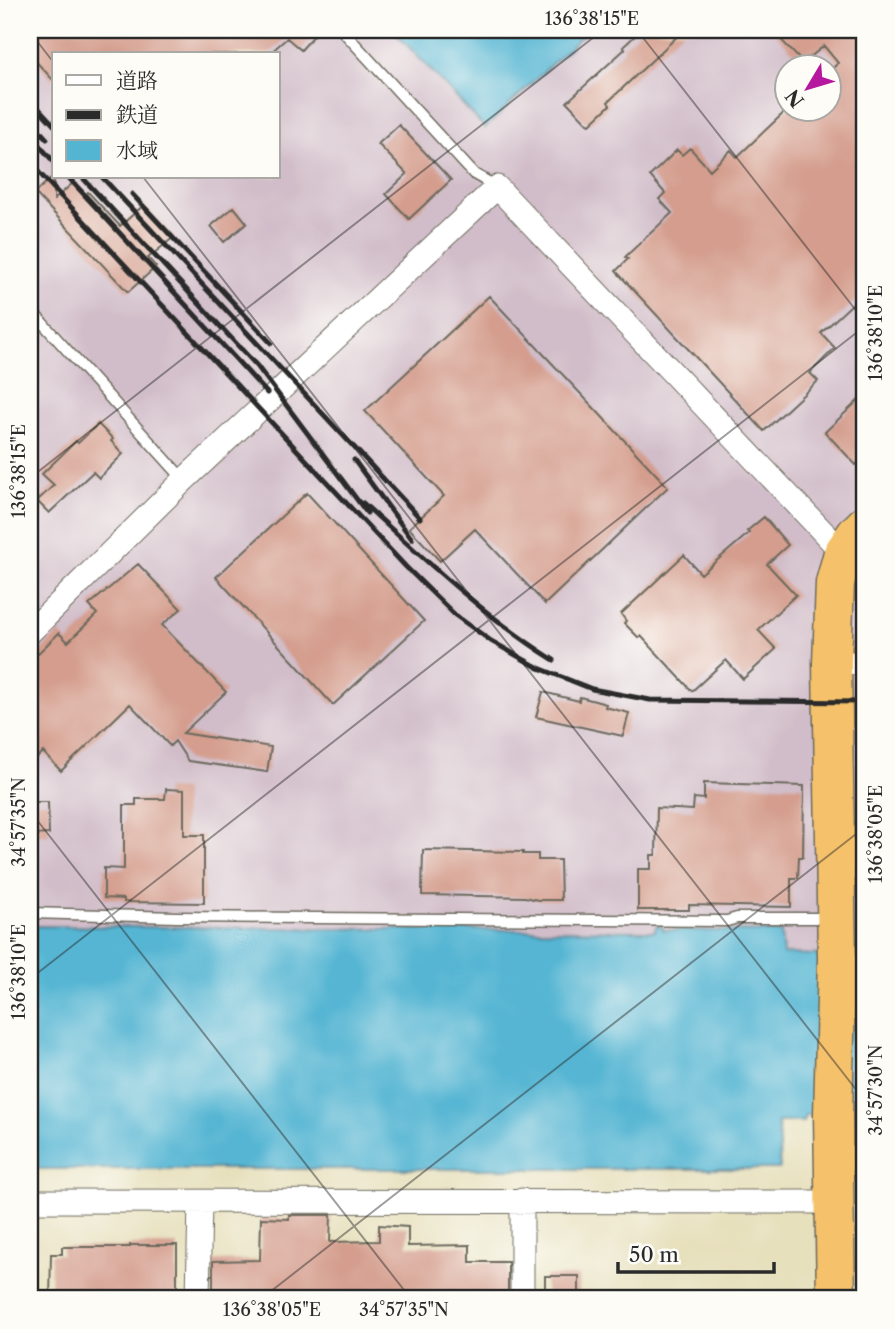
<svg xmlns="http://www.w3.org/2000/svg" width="895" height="1329" viewBox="0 0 895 1329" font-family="'Libre Caslon Text','Noto Serif JP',serif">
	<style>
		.industrial { fill: #d1bdc9; fill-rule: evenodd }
		.water { fill: #54b5d3; stroke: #40707f; stroke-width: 2 }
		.building { fill: #d49d8d }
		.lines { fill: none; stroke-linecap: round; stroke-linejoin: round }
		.lane-casing { stroke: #6d6a5e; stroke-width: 13 }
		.street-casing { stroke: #6d6a5e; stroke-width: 25 }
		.highway-casing { stroke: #6d6a5e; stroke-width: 41 }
		.lane { stroke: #fff; stroke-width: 10 }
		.street { stroke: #fff; stroke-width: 23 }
		.highway { stroke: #f5c16b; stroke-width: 38 }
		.rail { stroke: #2b2b2b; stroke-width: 5 }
		.ticks { fill: none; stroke: #2b2b2b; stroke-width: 2; stroke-opacity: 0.45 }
		.neatline { fill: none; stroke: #2b2b2b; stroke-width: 2.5 }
		.ticks-label { font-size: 18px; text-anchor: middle; fill: #2b2b2b }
	</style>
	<rect width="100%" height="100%" fill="#fdfcf7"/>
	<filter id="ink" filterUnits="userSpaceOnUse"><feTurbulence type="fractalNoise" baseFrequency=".0143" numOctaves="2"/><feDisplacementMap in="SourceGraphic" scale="14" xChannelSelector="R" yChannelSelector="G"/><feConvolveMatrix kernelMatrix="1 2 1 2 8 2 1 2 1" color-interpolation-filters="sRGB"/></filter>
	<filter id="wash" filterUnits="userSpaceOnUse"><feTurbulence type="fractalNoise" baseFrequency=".00686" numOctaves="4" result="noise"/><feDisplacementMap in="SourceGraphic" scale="28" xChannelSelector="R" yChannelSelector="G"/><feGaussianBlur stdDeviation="1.57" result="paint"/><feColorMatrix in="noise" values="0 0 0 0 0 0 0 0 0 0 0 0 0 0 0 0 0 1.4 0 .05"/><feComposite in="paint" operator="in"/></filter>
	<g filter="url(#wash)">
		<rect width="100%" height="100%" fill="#e7e0bd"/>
		<path class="industrial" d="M30,30H393L485,128L588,30H865V956L782,954L780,932L663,930V927L656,931L30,926ZM54,54H278V177H54ZM786,66H828V108H786Z"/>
		<path class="water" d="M393,30H588L485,128Z
			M30,926L655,931L656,926H663V930L781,932L783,954L865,956V1114L805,1115L803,1122H778L780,1169H30Z"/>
		<g id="blocks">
			<path class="building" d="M30,30H319L301,50L287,38L269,54H54V81L30,55Z
				M641,30H684L608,102L610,105L590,124L586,122L567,102L625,49L623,47Z
				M772,30H865V292L821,333L835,348L810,373L818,381L764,431L616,271L628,259L625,257L672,213L659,199L665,193L650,176L677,150L682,155L690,148L710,170L731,150L737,157L789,108H829V72L838,63L824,46L803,63Z
				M399,125L451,180L409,219L386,194L407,174L378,144Z
				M54,175V200L74,182L86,194L88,192L120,226L144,205L174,237L148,258L156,267L128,292L35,193Z
				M234,207L247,223L224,242L211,226Z
				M489,296L668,487L545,604L475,529L440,561L409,528L444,496L365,411Z
				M865,394V456L856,465L825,432Z
				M98,424L113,439L111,441L123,454L99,478L93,472L49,513L37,501L54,485L42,474L76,441L78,443Z
				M307,493L424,621L333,705L216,577Z
				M764,517L788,545L767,564L796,595L758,630L776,649L743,679L726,660L692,691L641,636L639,638L624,623L626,621L621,614L684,555L701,574L749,533L747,531Z
				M138,564L181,609L162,625L226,692L183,733L271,747L267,772L188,761L175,741L170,746L130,704L61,771L43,752L30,765V661L59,633L68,642L97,614L89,605Z
				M543,692L579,701L580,697L606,704L605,707L629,713L623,736L536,717Z
				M704,783L804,786L803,857H799L798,878H791V907L689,905V910H638V869H651V855H656L657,808L693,810L694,798L704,799Z
				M166,789L184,790V835H204V903L124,902V899L104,898V868L124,869V805H136V799H165Z
				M30,802H48L49,834L30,835Z
				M423,850L523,852V854H538V860H560L561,900H538L525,897L422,895Z
				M289,1215H331L330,1242L379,1241V1225L408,1227V1246L470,1245V1262H508V1299H213V1261L260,1260L261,1218L289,1219Z
				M130,1245H177V1299H50L51,1254H62V1247H130Z
				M545,1276H579V1299H545Z"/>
		</g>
	</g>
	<g filter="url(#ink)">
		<use href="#blocks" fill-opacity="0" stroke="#6d6a5e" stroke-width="2"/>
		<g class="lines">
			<g class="lane-casing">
				<path id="lane" d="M342,30L474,174L497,187
					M30,309L184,480
					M30,913L177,917L727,921L737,918H829"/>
			</g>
			<g class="street-casing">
				<path id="street" d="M30,632L184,480L497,187L843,553
					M832,663H865
					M522,1200V1299
					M30,1201L836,1202
					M198,1299L200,1202"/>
			</g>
			<g class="highway-casing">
				<path id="highway" d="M836,1299L833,1115L837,959L832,663L835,583L843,553L856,534L865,525"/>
			</g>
			<use href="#lane" class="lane"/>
			<use href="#street" class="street"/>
			<use href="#highway" class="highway"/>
			<path class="rail" d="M30,99L54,125
				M30,120L47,139
				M30,135L54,162
				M30,163L406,567L455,615L491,641L539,668L592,689L650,700L865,702
				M68,177L267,393
				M82,177L257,366L367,513
				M102,177L420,518
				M132,194L271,343
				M354,460L412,539
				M363,503C424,559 484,616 554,660"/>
		</g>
	</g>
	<path class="ticks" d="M637,30L865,322M30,32L54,63M143,177L865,1101M30,478L603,30M30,811L411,1299M30,979L865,326M261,1299L865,827"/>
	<rect width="895" height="1329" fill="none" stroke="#fdfcf7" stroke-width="77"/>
	<rect x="52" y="52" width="228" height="126" fill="#fdfcf7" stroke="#a9a8a5" stroke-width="2"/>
	<rect x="66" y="75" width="35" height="10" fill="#ffffff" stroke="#a9a8a5" stroke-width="2"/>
	<text x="116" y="88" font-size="21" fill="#2b2b2b">道路</text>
	<rect x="66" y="110" width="35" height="10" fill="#2b2b2b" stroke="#a9a8a5" stroke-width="2"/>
	<text x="116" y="122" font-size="21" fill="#2b2b2b">鉄道</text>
	<rect x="66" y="140" width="35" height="21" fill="#54b5d3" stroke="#a9a8a5" stroke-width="2"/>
	<text x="116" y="158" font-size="21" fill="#2b2b2b">水域</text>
	<g transform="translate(808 88) rotate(232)"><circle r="33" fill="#fdfcf7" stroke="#a9a8a5" stroke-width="2"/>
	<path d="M0-5L12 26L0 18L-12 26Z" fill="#b5179e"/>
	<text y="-10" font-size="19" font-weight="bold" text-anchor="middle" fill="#2b2b2b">N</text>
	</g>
	<path d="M618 1262v10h156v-10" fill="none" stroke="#2b2b2b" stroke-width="3.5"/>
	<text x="629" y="1262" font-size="21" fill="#2b2b2b" stroke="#fdfcf7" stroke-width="5" paint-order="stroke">50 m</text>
	<rect x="38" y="38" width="818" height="1252" class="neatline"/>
	<g class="ticks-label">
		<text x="592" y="25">136°38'15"E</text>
		<text transform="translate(876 333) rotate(-90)" y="6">136°38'10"E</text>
		<text transform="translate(19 471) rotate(-90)" y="6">136°38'15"E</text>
		<text transform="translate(19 822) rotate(-90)" y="6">34°57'35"N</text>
		<text transform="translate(876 834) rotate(-90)" y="6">136°38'05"E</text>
		<text transform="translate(19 972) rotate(-90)" y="6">136°38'10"E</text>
		<text transform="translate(876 1090) rotate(-90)" y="6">34°57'30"N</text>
		<text x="272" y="1316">136°38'05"E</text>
		<text x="404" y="1316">34°57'35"N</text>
	</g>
</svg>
